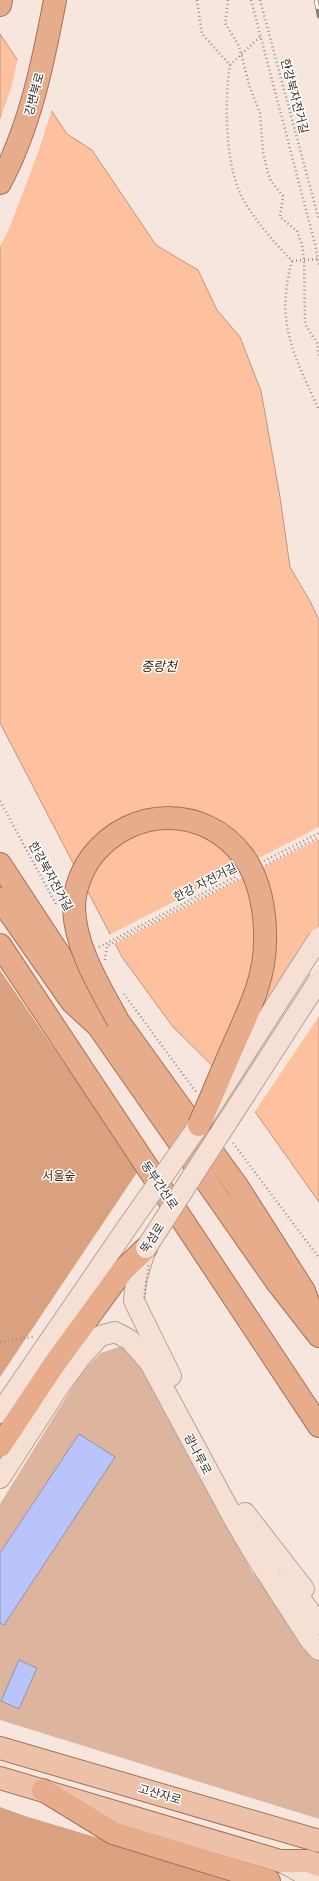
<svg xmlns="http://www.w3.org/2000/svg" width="319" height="1881" viewBox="0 0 319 1881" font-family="'Golos Text','Noto Sans KR',sans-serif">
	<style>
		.green { fill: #ddb59f }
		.forest { fill: #daa181 }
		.water { fill: #fdc1a0; stroke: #c1967d }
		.pier { fill: #f6e6dd }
		.building { fill: #b9c3fc; stroke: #9194a2 }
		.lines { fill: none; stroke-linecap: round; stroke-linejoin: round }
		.secondary-casing { stroke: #b3a39b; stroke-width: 22 }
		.primary-casing { stroke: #a57357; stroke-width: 24 }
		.trunk-casing { stroke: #a57357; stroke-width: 24 }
		.path { stroke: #9d928b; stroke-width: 2.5; stroke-dasharray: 1 3; stroke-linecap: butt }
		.secondary { stroke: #f6e0d4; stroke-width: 20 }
		.primary { stroke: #edc1a8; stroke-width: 22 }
		.trunk { stroke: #e7ac8b; stroke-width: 22 }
		.rail-casing { stroke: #8c817b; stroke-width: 4.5 }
		.rail { stroke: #fff; stroke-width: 3; stroke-dasharray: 9; stroke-linecap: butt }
		.secondary-bridge-casing { stroke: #b3a39b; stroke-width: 22; stroke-linecap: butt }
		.trunk-bridge-casing { stroke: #a57357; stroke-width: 24; stroke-linecap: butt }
		.path-bridge { stroke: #9d928b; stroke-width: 2.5; stroke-dasharray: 1 3; stroke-linecap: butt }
		.secondary-bridge { stroke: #f6e0d4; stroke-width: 20 }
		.trunk-bridge { stroke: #e7ac8b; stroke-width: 22 }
		.labels { text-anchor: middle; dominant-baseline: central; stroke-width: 3; stroke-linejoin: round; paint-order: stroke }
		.street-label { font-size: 12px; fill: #36302c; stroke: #fff }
		.park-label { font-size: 12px; fill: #592500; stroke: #fff }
		.water-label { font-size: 13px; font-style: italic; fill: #48220a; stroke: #fff }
	</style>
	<rect width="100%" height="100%" fill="#f6e6dd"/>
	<path class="green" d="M119,1347H124L141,1368L252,1572L319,1655V1819L0,1720V1504L81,1373L101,1353Z"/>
	<path class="forest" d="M0,970L138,1171L0,1377Z
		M0,1807L25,1816L241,1881H0Z"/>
	<path class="water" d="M0,34L67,134L92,150L156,245L198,270L217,310L240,337L261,391L280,497L290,567L310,601L319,620V1202L246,1099L173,1027L122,957L0,723Z"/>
	<path class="pier" d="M18,58L52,109L39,150L11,224L0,247V120L12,85Z
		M319,827V839L114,944L109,935Z
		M319,926V1016L254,1113L245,1101L216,1072L271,997Z"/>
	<path class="building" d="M79,1434L115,1457L4,1625L0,1623V1553Z
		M19,1660L37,1668L19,1709L1,1701Z"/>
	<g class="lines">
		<g class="secondary-casing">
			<path id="secondary" d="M146,1248L136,1280L134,1301L171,1376
				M60,1385L80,1358L100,1336L115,1332L130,1340L150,1363L235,1521L255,1555L310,1640L319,1650
				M0,1413L128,1226
				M0,1478L60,1385L65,1373
				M245,1513L304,1589
				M288,1582L319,1624
				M280,1861L305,1875L319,1879"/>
		</g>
		<g class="primary-casing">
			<path id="primary" d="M0,1748L319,1841
				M0,1778L280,1861H308L319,1865"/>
		</g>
		<g class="trunk-casing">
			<path id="trunk" d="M0,5L1,0
				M0,183C30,127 43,63 55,0
				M0,864L84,992L96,1021
				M0,899L72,1002L98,1026L276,1281L319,1336
				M0,945L319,1426
				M118,1021L237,1186L304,1291L315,1321
				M0,1446L53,1366L123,1270L146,1248
				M43,1790L113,1833L269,1881"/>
		</g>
		<path class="path" d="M197,0L202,34L230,65C224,100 225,170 244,201C257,223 274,242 292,261C287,279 284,300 286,319C290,351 306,381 319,410
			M228,0L225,23L239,46L250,88L260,113L263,152L268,173L271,181L283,196L280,217L297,231L302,245L304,260L305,324L317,343L319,358
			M251,0L315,244L319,266
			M260,0L319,220
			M230,65L261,36
			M292,261L317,259
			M0,801L57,906
			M264,861L319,833
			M266,865L319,837
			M99,947L237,876
			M105,960L107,946L239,879
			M124,994L196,1092
			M233,1143L319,1258
			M0,1342L33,1337"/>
		<use href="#secondary" class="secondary"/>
		<use href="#primary" class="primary"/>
		<use href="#trunk" class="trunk"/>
		<g class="rail-casing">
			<path id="rail" d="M316,0L319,16"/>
		</g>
		<use href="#rail" class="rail"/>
		<g class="secondary-bridge-casing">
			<path id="secondary-bridge" d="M128,1226L199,1125L319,938
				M146,1248L319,980"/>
		</g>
		<g class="trunk-bridge-casing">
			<path id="trunk-bridge" d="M118,1021C100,987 75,948 74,908C74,889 82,869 93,855C132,806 205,805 243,856C260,878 266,914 265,942C265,976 251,1006 237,1037C224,1066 212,1096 199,1125"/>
		</g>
		<path class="path-bridge" d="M144,1298L149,1263"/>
		<use href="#secondary-bridge" class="secondary-bridge"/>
		<use href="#trunk-bridge" class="trunk-bridge"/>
	</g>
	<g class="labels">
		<g class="street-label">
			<text transform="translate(34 94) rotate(-75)">강변북로</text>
			<text transform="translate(295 96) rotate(75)">한강북자전거길</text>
			<text transform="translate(51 876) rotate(61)">한강북자전거길</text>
			<text transform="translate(205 882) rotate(-27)">한강 자전거길</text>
			<text transform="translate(160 1185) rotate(56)">동부간선로</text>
			<text transform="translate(152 1238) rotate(-57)">뚝섬로</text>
			<text transform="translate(198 1454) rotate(62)">광나루로</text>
			<text transform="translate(160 1794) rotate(16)">고산자로</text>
		</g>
		<g class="park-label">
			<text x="59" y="1175">서울숲</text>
		</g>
		<g class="water-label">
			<text x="159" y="666">중랑천</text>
		</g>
	</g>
</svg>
